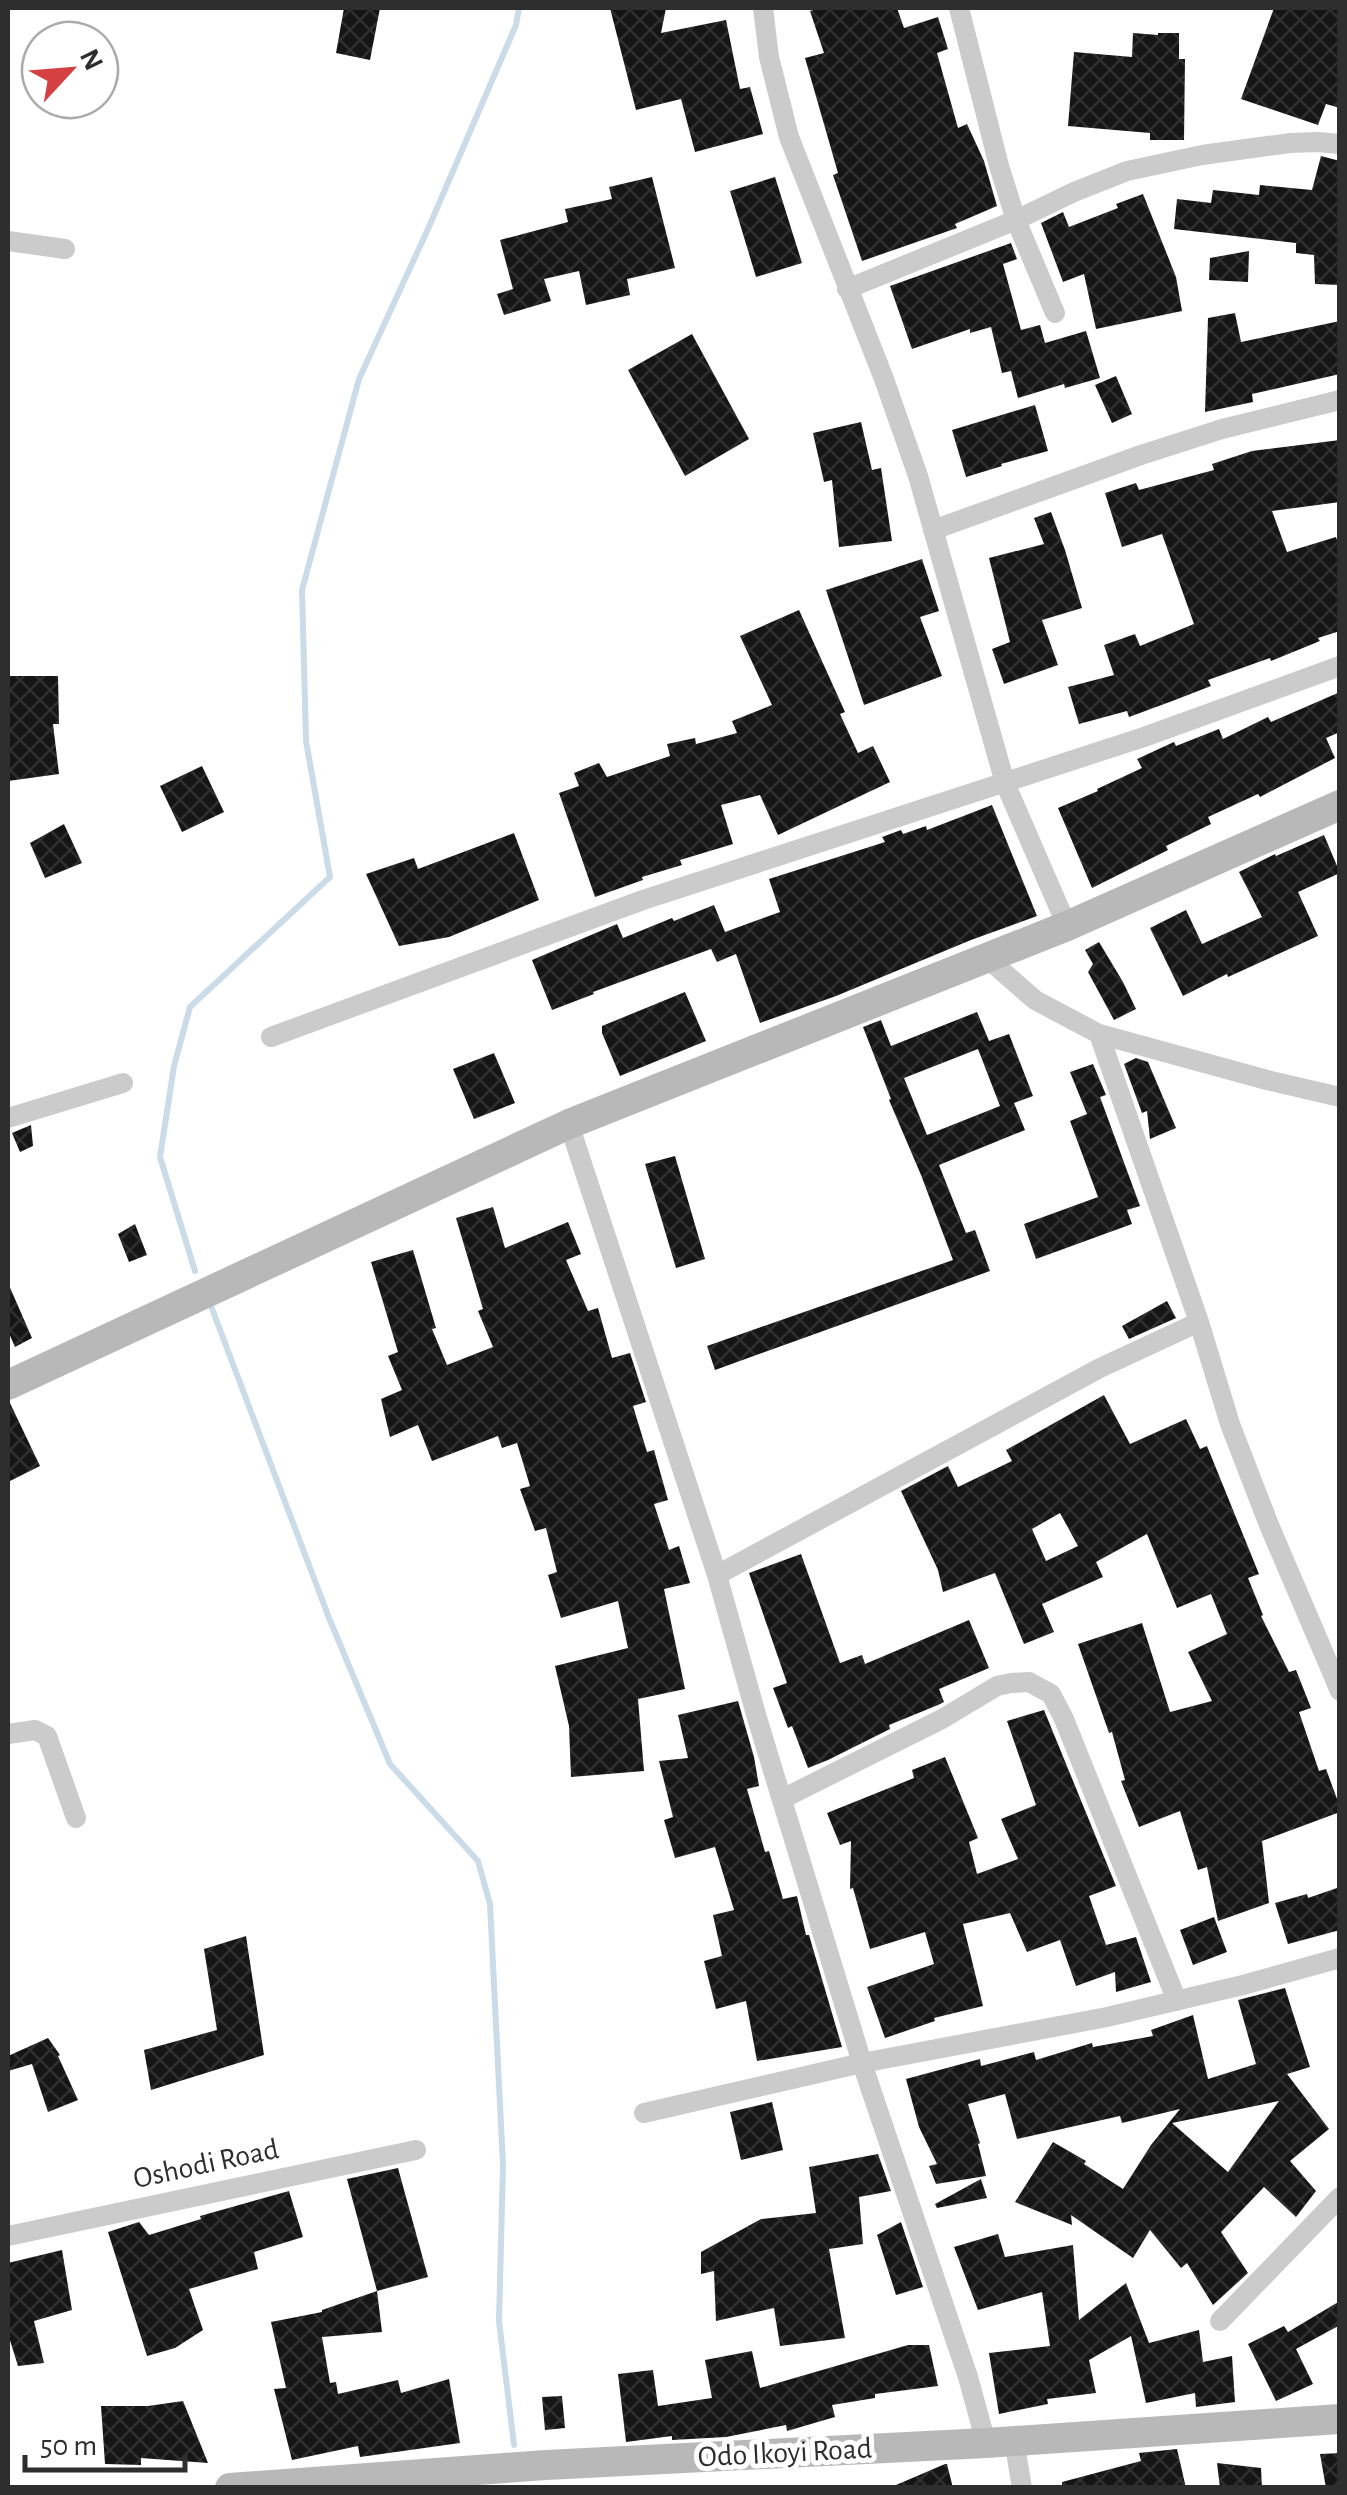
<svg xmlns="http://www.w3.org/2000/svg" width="1347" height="2495" viewBox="0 0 1347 2495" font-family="'Alegreya Sans',sans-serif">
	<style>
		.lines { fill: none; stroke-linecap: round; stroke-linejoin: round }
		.stream { stroke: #cbdbe8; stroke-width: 6 }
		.building { fill: url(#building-cross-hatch); fill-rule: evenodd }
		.street { stroke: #cbcbcb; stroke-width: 20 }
		.secondary { stroke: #b8b8b8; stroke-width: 30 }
		.labels { text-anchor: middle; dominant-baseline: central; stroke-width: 10; stroke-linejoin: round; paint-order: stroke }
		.street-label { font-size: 30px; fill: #2e2e2e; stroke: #fff }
	</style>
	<defs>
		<pattern id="building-cross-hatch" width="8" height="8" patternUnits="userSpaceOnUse" patternTransform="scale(2.5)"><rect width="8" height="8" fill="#151515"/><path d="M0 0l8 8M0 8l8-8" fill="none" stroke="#2f2f2f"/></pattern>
	</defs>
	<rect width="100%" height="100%" fill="#fff"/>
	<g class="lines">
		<path class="stream" d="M195,1271L160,1157L174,1066L190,1007L330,877L306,741L302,590L359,379L428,229L516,25L519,8
			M211,1306L329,1618L390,1764L478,1861L490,1904L503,2165L499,2321L514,2445"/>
	</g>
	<path class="building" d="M344,8H380L370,60L336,53Z
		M610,8H666L661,33L726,20L740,89L750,87L763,134L695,152L681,99L636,110Z
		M820,8H897L904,28L938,17L948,49L937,53L958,128L967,124L984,161L997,206L955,224L957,228L862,261L833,175L838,173L805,58L824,53L810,11Z
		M1274,8H1340V108L1326,104L1318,125L1241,99Z
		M1133,33L1158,35V33H1179V59H1185L1184,140H1150V133L1068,126L1074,52L1132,57Z
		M1321,156L1340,161V285L1315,284L1314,255L1296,253V243L1174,229L1177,199L1211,203L1213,190L1259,195L1260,185L1312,190Z
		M652,177L675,268L627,279L630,295L586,305L579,271L544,279L551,301L504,315L497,294L513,289L500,240L568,222L565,209L612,199L609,187Z
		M775,177L802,263L756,277L730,191Z
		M1143,194L1176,277L1182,311L1096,329L1084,274L1063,282L1041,223L1063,212L1069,227L1118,208L1116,204Z
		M1011,243L1017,259L1003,264L1021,330L1040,325L1045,343L1086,331L1100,378L1065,388L1064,384L1018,398L1011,371L1002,373L991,327L970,333V329L912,349L890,286Z
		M1249,251L1248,282L1209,280L1210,258Z
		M1235,313L1241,342L1340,321V374L1252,394L1253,402L1205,412L1208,318Z
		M692,334L749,439L685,476L628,370Z
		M1116,376L1132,414L1112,423L1095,385Z
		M1035,405L1048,451L1001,464L1002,466L966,477L952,430Z
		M861,422L872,470L881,468L892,541L839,547L832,480L824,482L813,433Z
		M1340,440V502L1272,511L1287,552L1336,537L1340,549V631L1318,638L1320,641L1271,661L1270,658L1208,680L1211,686L1175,700L1129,717L1127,711L1079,724L1068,687L1114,675L1104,645L1135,634L1140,646L1194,624L1162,534L1122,547L1105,493L1136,483L1139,490L1214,470L1212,464L1252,451Z
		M1051,512L1065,550L1082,608L1042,620L1058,665L1004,684L992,649L1010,642L989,558L1044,544L1034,518Z
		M922,559L939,611L920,617L942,676L864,705L826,590Z
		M799,610L845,712L840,714L858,753L873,746L890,782L778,835L760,795L721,805L733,844L680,860L682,865L642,877L643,880L595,897L559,793L579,786L574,773L599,763L607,777L670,756L667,744L695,738L696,744L737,733L732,721L772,705L740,636Z
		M8,676H58L59,724H53L59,774L8,781Z
		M1340,692V732L1326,738L1335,758L1260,797L1258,794L1208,817L1211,824L1166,846L1168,850L1092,888L1058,808L1098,791L1097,789L1142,768L1137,759L1174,742L1176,746L1219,729L1223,739L1268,717L1271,722Z
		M202,766L224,812L182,832L160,786Z
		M992,805L1037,916L971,940L836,996L760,1023L736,954L717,962L711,949L593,992L594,994L552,1010L532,960L617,924L623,938L672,918L674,921L714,905L725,932L780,912L769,879L885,842L882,837L901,830L903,834L926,826L927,830Z
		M64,824L82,863L45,878L30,843Z
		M514,833L539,900L449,937L399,946L366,874L414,858L418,869Z
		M1324,835L1340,873L1298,892L1318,936L1228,977L1227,974L1183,996L1150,928L1186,910L1202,944L1262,917L1239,872L1275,854L1276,856Z
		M1099,942L1123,982L1136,1009L1114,1020L1088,972L1093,964L1085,950Z
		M685,992L706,1041L620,1076L602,1033V1026Z
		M977,1012L989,1041L1009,1034L1033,1096L1014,1103L1025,1130L939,1165L966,1233L975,1230L990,1271L715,1370L707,1346L953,1260L921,1175L889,1100L891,1099L863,1027L881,1020L891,1046ZM978,1049L1000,1106L927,1135L904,1078Z
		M494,1053L515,1103L474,1119L453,1069Z
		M1136,1058L1148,1062L1176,1128L1150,1139L1147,1111L1142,1113L1124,1064Z
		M1093,1064L1106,1095L1100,1097L1140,1206L1127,1210L1132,1224L1036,1259L1024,1224L1098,1197L1070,1121L1087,1114L1070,1072Z
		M31,1125L33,1146L20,1152L12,1133Z
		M675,1156L705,1259L676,1268L645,1164Z
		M493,1207L505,1248L568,1222L581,1254L566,1260L588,1311L598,1308L612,1358L630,1353L646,1402L633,1406L647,1452L654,1450L668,1500L654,1504L669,1550L679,1546L690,1583L664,1589L685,1689L638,1699L644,1771L571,1777L569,1726L555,1666L628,1648L618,1601L561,1618L548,1575L557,1572L546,1528L535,1531L520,1489L530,1486L517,1443L502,1448L498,1436L432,1461L418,1425L390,1437L381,1399L402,1390L388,1356L398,1352L371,1262L413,1250L436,1328L432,1329L447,1365L493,1347L478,1311L483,1309L456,1218Z
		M135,1224L147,1255L129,1262L118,1234Z
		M8,1283L32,1338L15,1347L8,1331Z
		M1167,1301L1176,1318L1129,1339L1122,1326Z
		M1104,1395L1130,1444L1186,1419L1200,1449L1207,1446L1259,1574L1248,1578L1263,1615L1261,1616L1289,1672L1296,1670L1311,1708L1299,1712L1319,1771L1326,1769L1340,1807V1812L1262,1841L1269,1903L1218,1921L1207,1867L1198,1870L1180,1811L1139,1827L1121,1781L1125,1780L1112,1732L1109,1733L1078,1644L1142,1623L1170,1712L1212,1701L1188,1652L1227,1634L1211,1594L1177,1608L1147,1534L1096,1562L1103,1577L1042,1604L1054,1632L1024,1644L995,1573L943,1592L938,1570L901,1491L948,1466L958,1487L1012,1461L1006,1450ZM1060,1513L1078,1546L1046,1561L1032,1529Z
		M10,1403L40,1466L8,1482V1404Z
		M801,1554L840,1663L862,1655L865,1664L969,1620L989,1668L939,1689L944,1702L938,1705L889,1725L890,1729L828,1760L808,1768L792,1726L788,1728L773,1688L787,1683L749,1573Z
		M738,1701L754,1757L759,1786L747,1789L765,1852L769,1851L783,1899L797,1896L806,1935H809L842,2047L757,2061L746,2001L716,2009L704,1961L722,1956L713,1915L734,1910L715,1847L675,1858L664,1820L673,1817L659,1761L688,1758L678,1715Z
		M1044,1710L1116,1886L1089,1896L1106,1945L1136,1937L1151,1982L1116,1992L1115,1972L1076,1986L1060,1940L1027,1952L1010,1913L963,1924L983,2006L934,2018L935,2021L885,2038L867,1987L934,1964L925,1932L870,1949L853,1888L850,1889L851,1841L840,1845L827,1813L914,1778L912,1770L945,1757L978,1838L969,1842L977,1874L1018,1859L1001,1819L1036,1805L1007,1721Z
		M1340,1887V1930L1288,1944L1275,1903L1307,1894L1308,1898Z
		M1214,1917L1227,1952L1193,1965L1180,1930Z
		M246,1936L264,2055L151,2090L144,2050L217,2030L204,1949Z
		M1285,1988L1310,2067L1287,2074L1329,2129L1290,2161L1316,2191L1296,2217L1264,2187L1221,2232L1248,2273L1213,2305L1187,2263L1181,2268L1150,2230L1133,2258L1071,2215L1072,2225L1015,2202L1053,2142L1086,2161L1084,2164L1123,2189L1151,2145L1180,2109L1122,2123L1120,2116L1017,2139L1005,2094L968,2104L980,2143L978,2144L986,2176L936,2184L929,2166L937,2164L919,2127L906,2079L980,2059L981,2066L1034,2052L1036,2060L1092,2043L1093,2047L1153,2036L1151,2030L1193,2015L1208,2079L1256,2064L1238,2000ZM1279,2101L1228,2172L1172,2123Z
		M48,2038L60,2055L58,2056L78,2100L48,2112L32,2064L8,2071V2056Z
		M772,2102L783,2150L741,2160L730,2112Z
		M878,2154L891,2191L859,2197L863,2244L829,2249L845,2338L780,2346L774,2308L716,2321L714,2271L701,2274V2252L761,2219L816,2213L809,2167Z
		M398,2168L428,2277L377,2291L347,2179Z
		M981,2179L987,2198L937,2208L935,2204Z
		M289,2191L303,2237L254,2252L258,2269L189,2289L203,2330L175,2348L147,2356L108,2232L139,2222L149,2235L201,2219L200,2216Z
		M901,2222L923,2287L896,2295L877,2235Z
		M998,2234L1005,2257L1073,2245L1079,2320L1126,2283L1149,2343L1199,2330L1203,2362L1232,2356L1235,2402L1196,2407L1195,2393L1146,2403L1131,2336L1089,2360L1096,2393L1047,2399L1048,2404L999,2414L989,2353L1050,2346L1042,2292L978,2310L954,2247Z
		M62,2250L72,2310L34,2321L44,2363L18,2366L8,2334V2263Z
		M377,2291L382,2332L322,2337L330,2383L336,2382L338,2394L398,2380L401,2393L449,2379L460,2443L360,2457L358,2446L292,2460L274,2389L286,2388L271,2322L322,2312V2310Z
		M1340,2301V2325L1296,2349L1313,2384L1276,2401L1248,2344L1284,2326L1288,2332Z
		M908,2345H929L938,2386L875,2394V2398L832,2405L835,2417L787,2431L786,2425L726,2437L672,2440V2436L626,2442L618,2374L653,2370L658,2406L712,2398L705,2360L752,2351L760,2388Z
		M562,2396L565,2428L545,2430L542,2397Z
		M183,2401L208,2463L141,2458V2465L105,2464L101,2406H148Z
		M1177,2449L1186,2488H1062V2482L1141,2461L1139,2453Z
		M1340,2453V2488H1326L1320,2454Z
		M1217,2463L1261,2468L1262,2488H1220Z
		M945,2464H947L953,2488H889Z"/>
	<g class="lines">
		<path class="street" d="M763,8L769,57L789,137L884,379L918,476L1005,783L1067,926
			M959,8L999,166L1016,220L1055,313
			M8,241L65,249
			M847,289L1016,220L1074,192L1127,171L1202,155L1290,143L1318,142L1340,144
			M933,530L1141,455L1222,429L1340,400
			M987,958L1035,1000L1099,1034L1199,1322L1230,1424L1269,1525L1340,1691
			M1099,1034L1267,1080L1340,1097
			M271,1037L643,900L1144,737L1340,666
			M8,1118L123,1083
			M569,1124L717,1575L757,1718L862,2063L968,2377L986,2443
			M717,1575L1100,1368L1199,1322
			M8,1734L35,1730L47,1736L76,1818
			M782,1799L942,1719L997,1686L1011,1683L1029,1682L1051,1694L1064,1719L1177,2001
			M644,2113L862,2063L1107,2017L1243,1985L1340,1958
			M8,2236L416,2150
			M1220,2321L1340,2197
			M1014,2440L1022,2488"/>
		<path class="secondary" d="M8,1385L569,1124L1067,926L1340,805
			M230,2488L546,2465L986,2443L1340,2419"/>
	</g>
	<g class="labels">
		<g class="street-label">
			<text transform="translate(206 2164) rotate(-12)">Oshodi Road</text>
			<text transform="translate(785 2453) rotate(-3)">Odo Ikoyi Road</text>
		</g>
	</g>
	<rect width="1347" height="2495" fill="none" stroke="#2e2e2e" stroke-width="20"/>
	<g transform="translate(70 70) rotate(64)"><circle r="48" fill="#ffffff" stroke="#ababab" stroke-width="2.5"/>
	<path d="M0-8L18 38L0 25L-18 38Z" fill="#d54043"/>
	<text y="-15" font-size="28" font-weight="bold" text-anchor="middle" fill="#2e2e2e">N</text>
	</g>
	<path d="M25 2455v15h160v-15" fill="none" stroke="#2e2e2e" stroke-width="5"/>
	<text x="40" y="2455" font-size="30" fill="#2e2e2e" stroke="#ffffff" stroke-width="8" paint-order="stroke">50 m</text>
</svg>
